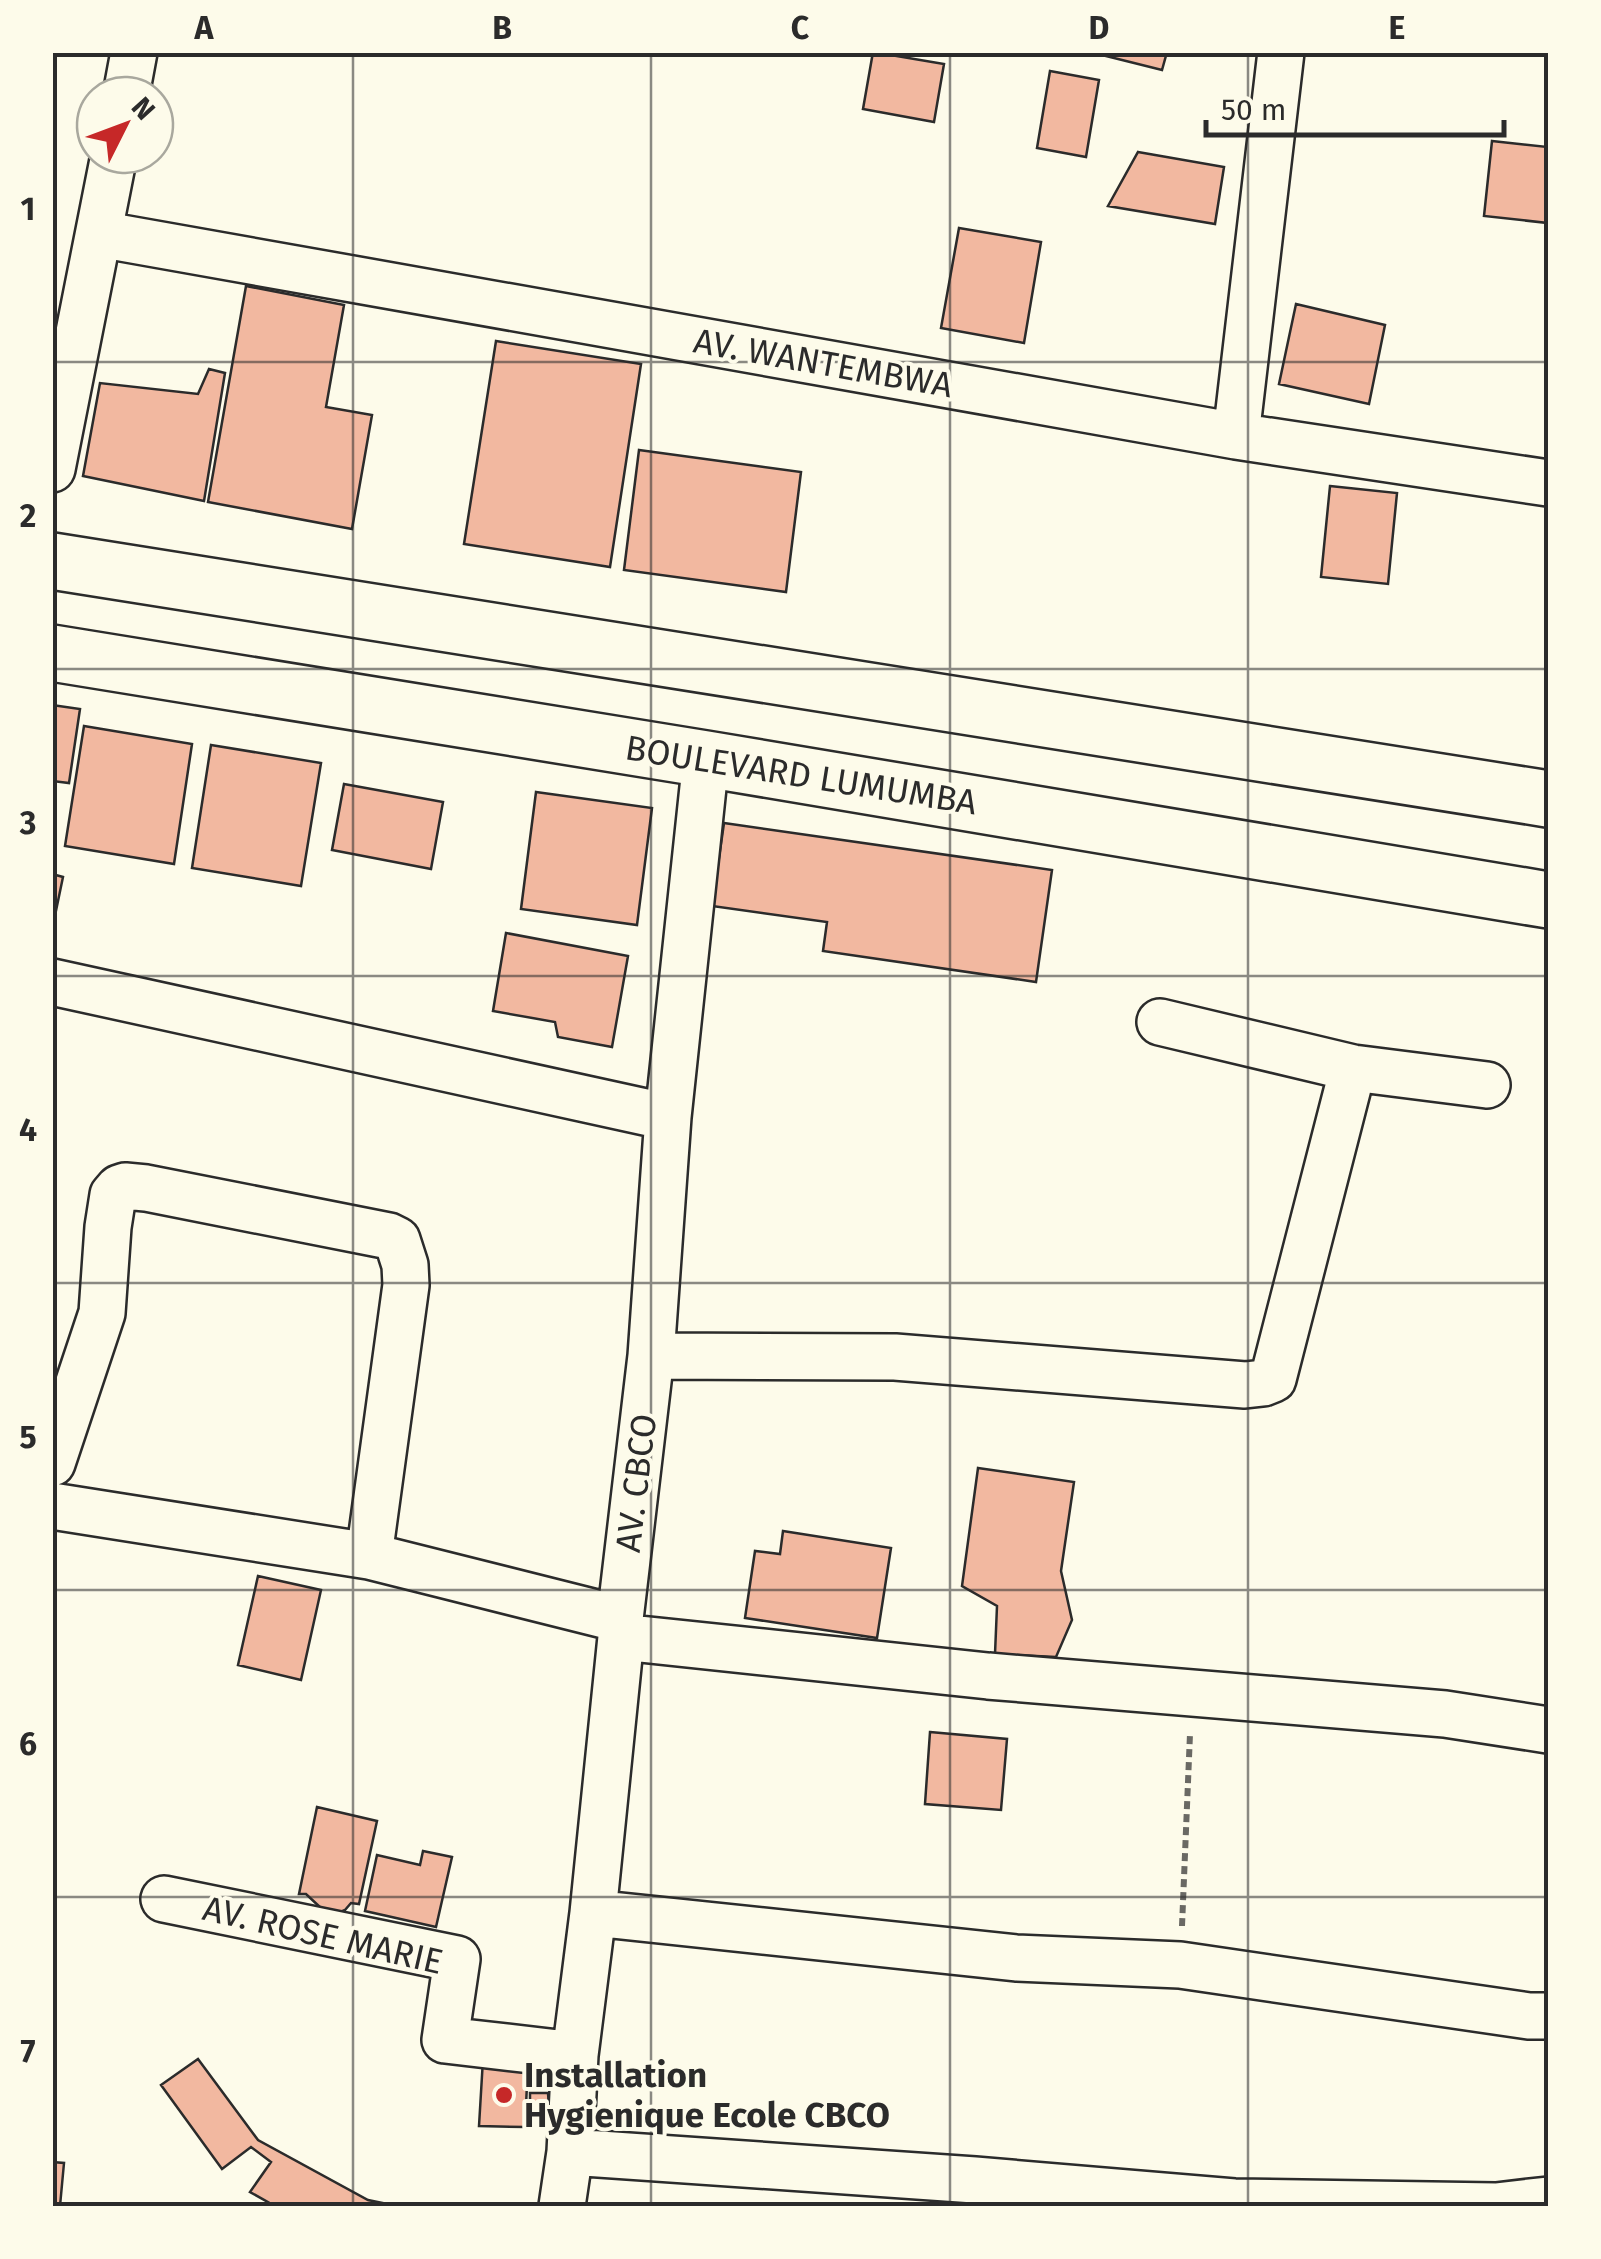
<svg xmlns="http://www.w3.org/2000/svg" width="1601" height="2259" viewBox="0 0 1601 2259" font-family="'Fira Sans',sans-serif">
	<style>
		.building { fill: #f2b8a0; stroke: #2b2b2b; stroke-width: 2.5 }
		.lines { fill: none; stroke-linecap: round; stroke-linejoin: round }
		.minor-casing { stroke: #2b2b2b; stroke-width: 50 }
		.highway-casing { stroke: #2b2b2b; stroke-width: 60 }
		.path { stroke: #6a6964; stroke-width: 6; stroke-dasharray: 8 5; stroke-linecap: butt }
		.minor { stroke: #fdfbea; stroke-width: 45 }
		.highway { stroke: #fdfbea; stroke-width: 55 }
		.grid { fill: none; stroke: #2b2b2b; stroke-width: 2.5; stroke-opacity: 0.55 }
		.poi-dot { fill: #c62828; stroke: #fdfbea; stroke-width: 4 }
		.labels { text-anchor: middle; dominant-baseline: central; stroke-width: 8; stroke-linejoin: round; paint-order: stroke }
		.street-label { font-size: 35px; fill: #2b2b2b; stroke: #fdfbea }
		.poi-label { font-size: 35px; font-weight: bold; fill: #2b2b2b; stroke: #fdfbea; text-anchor: start }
		.neatline { fill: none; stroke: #2b2b2b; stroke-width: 4 }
		.grid-label { font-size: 32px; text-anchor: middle; font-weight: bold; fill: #2b2b2b }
	</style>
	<rect width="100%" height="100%" fill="#fdfbea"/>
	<path class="building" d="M873,52L944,64L934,122L863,109Z
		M1090,52H1167L1162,70Z
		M1050,71L1099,80L1086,157L1037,148Z
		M1492,141L1548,147V223L1484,216Z
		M1138,152L1224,167L1215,224L1108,206Z
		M959,228L1041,242L1024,343L941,328Z
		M246,286L344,305L326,407L372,415L352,529L208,502Z
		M1296,304L1385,325L1369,404L1279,384Z
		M496,341L641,364L610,567L464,544Z
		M209,369L225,373L204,501L83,476L100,383L198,394Z
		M639,450L801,472L786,592L624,570Z
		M1330,486L1397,493L1388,584L1321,577Z
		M52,705L80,709L69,783L52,781Z
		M84,726L192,744L174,864L65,846Z
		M211,745L321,763L301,886L192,868Z
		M344,784L443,802L431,869L332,850Z
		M536,792L652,808L637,925L521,909Z
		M724,823L1052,870L1036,982L823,951L827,922L712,906Z
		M52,874L63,877L52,930Z
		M506,933L628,956L612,1047L558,1037L555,1022L493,1011Z
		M978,1468L1074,1482L1061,1571L1072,1620L1056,1657L995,1654L997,1606L962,1586Z
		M783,1531L891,1548L877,1638L745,1618L755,1551L780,1554Z
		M258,1576L321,1590L301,1680L238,1665Z
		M930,1732L1007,1739L1001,1810L925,1804Z
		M317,1807L377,1821L359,1904L351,1903L345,1910L338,1913L322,1909L306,1894H299Z
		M423,1851L452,1857L436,1927L365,1911L377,1855L420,1865Z
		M198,2059L258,2140L368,2200L397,2206H275L250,2192L271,2162L251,2147L222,2169L161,2085Z
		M483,2059L528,2063L525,2127L479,2126Z
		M530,2093H548L549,2108H530Z
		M52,2162L64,2163L60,2206H52Z"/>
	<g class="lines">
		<g class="minor-casing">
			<path id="minor" d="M126,95L134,52
				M99,234L1236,436L1548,483
				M1236,436L1281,52
				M52,469L114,155
				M52,982L668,1117
				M1160,1022L1353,1068L1487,1085
				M651,1356L895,1357L1245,1385L1263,1383L1273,1379L1353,1068
				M52,1463L102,1313L108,1227L113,1195L119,1188L125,1186L146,1188L389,1236L397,1240L405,1265L406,1285L369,1556
				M52,1506L369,1556L620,1619
				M621,1637L988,1676L1445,1714L1548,1730
				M164,1899L457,1959L445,2040L575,2055
				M593,1913L1016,1958L1180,1965L1529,2016H1548
				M570,2152L975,2180L1234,2202L1496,2206L1548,2200
				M562,2206L570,2152L575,2055L593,1913L621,1637L620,1619L651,1356L668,1117L706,759"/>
		</g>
		<g class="highway-casing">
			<path id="highway" d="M52,561L1548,799
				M52,653L706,759L1548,900"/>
		</g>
		<path class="path" d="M1182,1926L1190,1734"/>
		<use href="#minor" class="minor"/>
		<use href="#highway" class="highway"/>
	</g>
	<path class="grid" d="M353,52V2206M651,52V2206M950,52V2206M1248,52V2206M52,362H1548M52,669H1548M52,976H1548M52,1283H1548M52,1590H1548M52,1897H1548"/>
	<circle class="poi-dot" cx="504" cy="2095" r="10"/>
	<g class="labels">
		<g class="street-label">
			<text transform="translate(823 363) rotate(10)">AV. WANTEMBWA</text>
			<text transform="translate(801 775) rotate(9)">BOULEVARD LUMUMBA</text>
			<text transform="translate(636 1483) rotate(-83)">AV. CBCO</text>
			<text transform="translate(323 1935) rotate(13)">AV. ROSE MARIE</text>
		</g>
		<g class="poi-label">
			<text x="524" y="2075">Installation<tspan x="524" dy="40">Hygienique Ecole CBCO</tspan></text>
		</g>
	</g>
	<rect width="1601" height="2259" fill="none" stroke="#fdfbea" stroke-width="110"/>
	<g transform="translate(125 125) rotate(48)"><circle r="48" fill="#fdfbea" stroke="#a9a89e" stroke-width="2.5"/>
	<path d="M0-8L18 38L0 25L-18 38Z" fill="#c62828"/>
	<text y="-15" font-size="28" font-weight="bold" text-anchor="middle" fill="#2b2b2b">N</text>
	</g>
	<path d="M1206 120v15h298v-15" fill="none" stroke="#2b2b2b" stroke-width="5"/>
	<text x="1221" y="120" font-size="30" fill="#2b2b2b" stroke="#fdfbea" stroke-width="8" paint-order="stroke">50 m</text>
	<rect x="55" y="55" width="1491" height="2149" class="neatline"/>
	<g class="grid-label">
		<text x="204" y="39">A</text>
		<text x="502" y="39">B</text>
		<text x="800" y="39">C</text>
		<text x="1099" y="39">D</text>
		<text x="1397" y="39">E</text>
		<text x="28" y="220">1</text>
		<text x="28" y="527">2</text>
		<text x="28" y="834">3</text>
		<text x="28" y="1141">4</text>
		<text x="28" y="1448">5</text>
		<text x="28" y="1755">6</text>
		<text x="28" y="2062">7</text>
	</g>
</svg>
